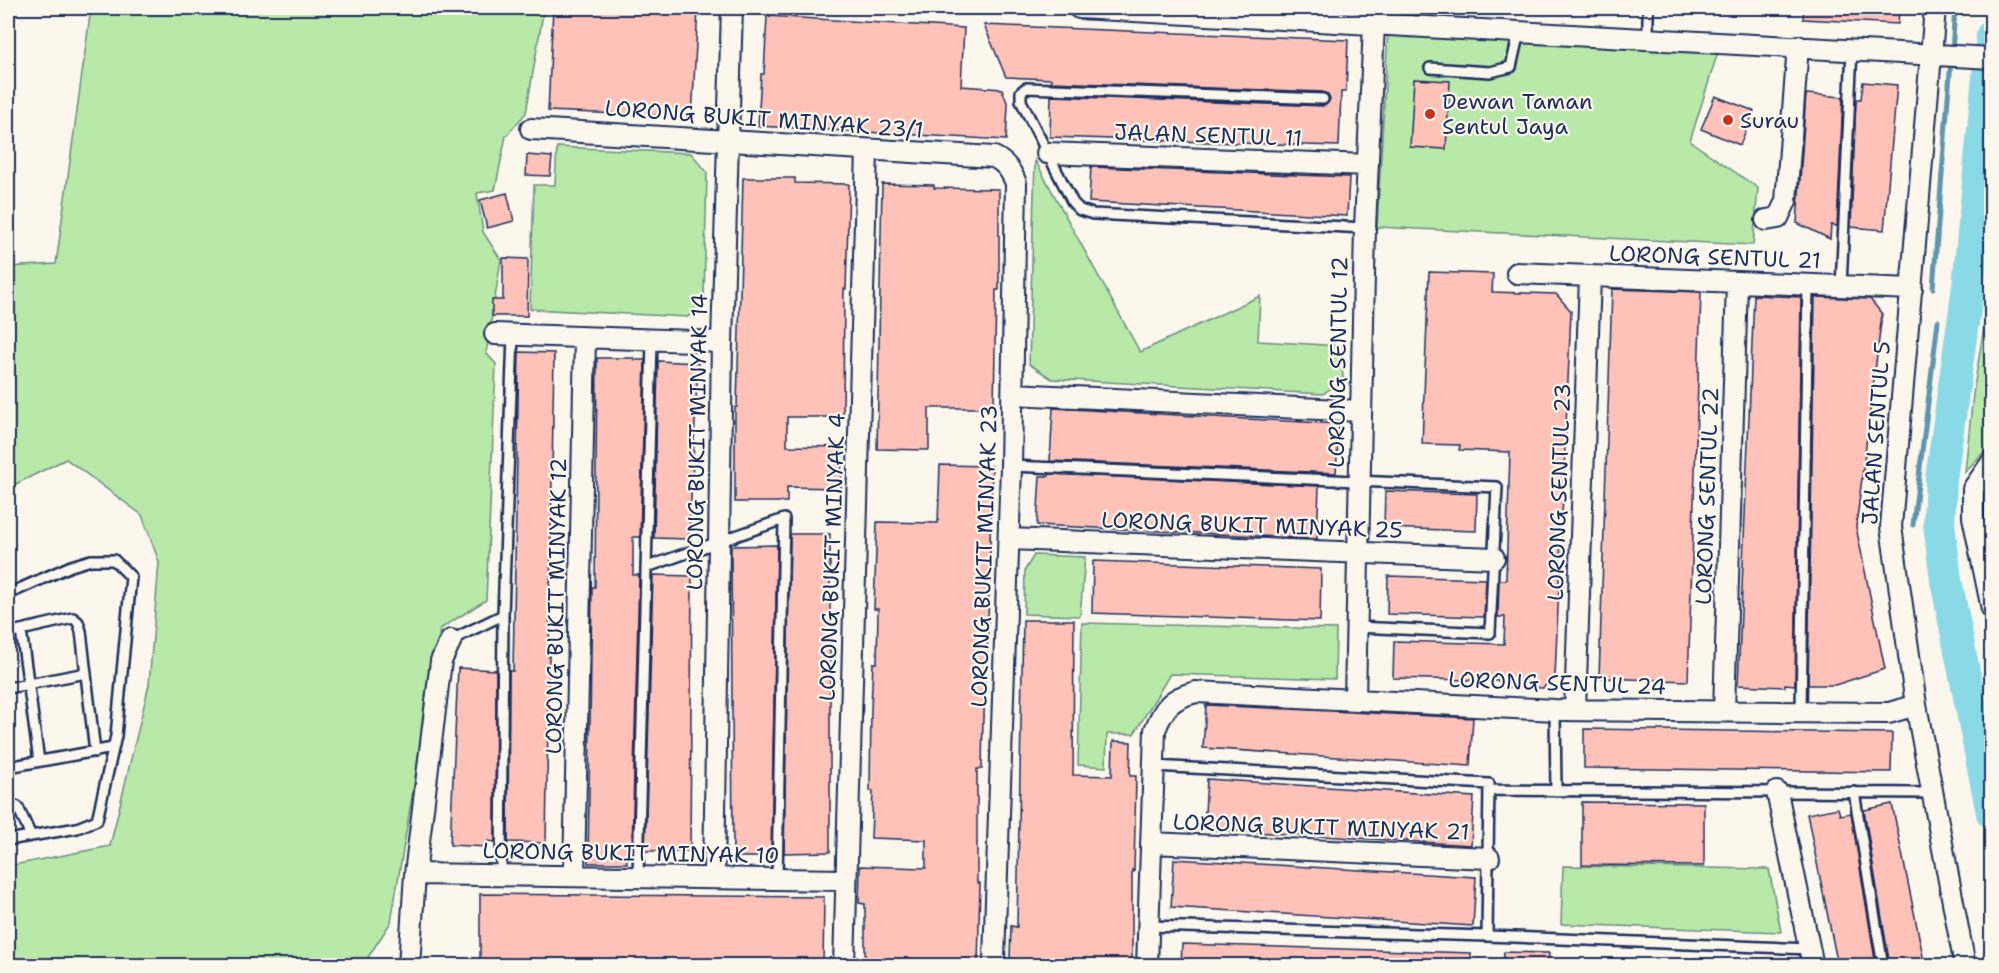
<svg xmlns="http://www.w3.org/2000/svg" width="1999" height="973" viewBox="0 0 1999 973" font-family="'Shantell Sans',sans-serif">
	<style>
		.green { fill: #b9e9a8; stroke: #6a8c83; stroke-width: 1.5 }
		.lines { fill: none; stroke-linecap: round; stroke-linejoin: round }
		.stream { stroke: #5e95b0; stroke-width: 5 }
		.river { stroke: #8ad9e6; stroke-width: 32 }
		.building { fill: #fec2b9; stroke: #1b2f5e; stroke-width: 1.5 }
		.lane-casing { stroke: #1b2f5e; stroke-width: 14 }
		.street-casing { stroke: #1b2f5e; stroke-width: 24 }
		.lane { stroke: #fbf7ec; stroke-width: 9 }
		.street { stroke: #fbf7ec; stroke-width: 20 }
		.poi-dot { fill: #c8321e; stroke: #fbf7ec; stroke-width: 2 }
		.labels { text-anchor: middle; dominant-baseline: central; stroke-width: 4.5; stroke-linejoin: round; paint-order: stroke }
		.poi-label { font-size: 22px; fill: #1b2f5e; stroke: #fbf7ec; text-anchor: start }
		.street-label { font-size: 22px; fill: #1b2f5e; stroke: #fbf7ec }
	</style>
	<rect width="100%" height="100%" fill="#fbf7ec"/>
	<filter id="ink" filterUnits="userSpaceOnUse"><feTurbulence type="fractalNoise" baseFrequency=".0167" numOctaves="2"/><feDisplacementMap in="SourceGraphic" scale="12" xChannelSelector="R" yChannelSelector="G"/><feConvolveMatrix kernelMatrix="1 2 1 2 8 2 1 2 1" color-interpolation-filters="sRGB"/></filter>
	<g filter="url(#ink)">
		<path class="green" d="M91,8H544L526,113L506,136L495,190L477,193L483,232L501,260L486,353L496,364L486,600L440,629L391,922L363,965H8V866L110,846L149,685L159,562L142,515L66,459L8,488V267L56,264Z
			M1388,31L1718,52L1690,141L1758,188L1753,245L1377,227Z
			M557,147L691,153L707,172L704,297L688,317L530,309L534,185H555Z
			M1035,160L1140,352L1260,296L1258,341L1341,346L1343,379L1323,394L1052,379L1029,364Z
			M1986,315L1992,318L1991,444L1965,472L1973,394Z
			M1034,555L1085,557L1080,616L1024,614L1025,570Z
			M1082,623L1336,629L1335,679L1170,674L1134,734H1107L1106,767L1078,765Z
			M1563,866L1769,869L1781,932L1561,924Z"/>
		<g class="lines">
			<path class="stream" d="M1952,51L1955,8
				M1933,288L1951,60
				M1913,525L1938,321"/>
			<path class="river" d="M1992,35L1968,287L1941,479L1939,524L1946,580L1992,813"/>
		</g>
		<path class="building" d="M553,8H698L692,117L548,111Z
			M1804,8H1899L1898,24L1803,19Z
			M767,16L964,28L961,86L1002,89L1008,105L1006,140L758,126L761,74H764Z
			M984,25L1348,40L1346,92H1341L1339,146L1050,137L1051,96L1323,106L1328,103L1330,99L1327,94L1323,92L1051,82L1052,79L1006,77Z
			M1414,79L1450,81L1446,149L1410,147Z
			M1863,82L1897,85L1884,230L1851,227L1856,99H1861Z
			M1806,94L1843,97L1837,226L1831,225L1830,239L1797,223Z
			M1715,96L1754,111L1740,145L1701,129Z
			M527,155L552,157L550,176L526,175Z
			M1091,167L1349,177L1347,216L1089,202Z
			M743,178H795V183L849,184L846,289H844L843,417H787V446L842,447L841,488L787,487V502H735V407H737Z
			M882,184L934,185V188L999,189V290H996L994,408H929V450L877,449Z
			M507,193L514,221L487,228L480,200Z
			M503,258L528,259L527,316H492V300H503Z
			M1429,272L1493,274L1492,292L1556,294L1571,311L1555,676L1543,688L1502,687V681L1393,678L1394,641L1504,644L1505,617H1498L1499,580H1506L1510,452L1459,450L1460,445L1422,444Z
			M1612,289L1701,292L1688,681L1599,678Z
			M1754,295L1801,297L1795,685L1785,684V687L1738,685Z
			M1815,297L1870,299L1882,314L1856,527L1885,669L1835,685H1808Z
			M519,352L554,353L546,843L508,842L509,671H513Z
			M597,358H634V360H645L640,537H633V575H639L632,851H627V863H588L592,587H595Z
			M658,361L698,363L689,539L654,538Z
			M1053,408L1339,424L1336,473L1050,461Z
			M940,465L992,466L987,664H985L984,716H983L982,769H977V883H980L978,966H865V904L859,903L860,866L926,868V840L871,838L873,791H870L871,709L873,663H877L878,609H874L877,522L938,523Z
			M1049,474L1319,486L1317,539L1037,525L1040,476H1049Z
			M1385,491L1477,494L1476,531L1384,528Z
			M790,534H830V852L784,853Z
			M777,545L771,857H733L731,546Z
			M1093,561L1321,569L1320,621L1092,613Z
			M653,575L692,576L690,851H645Z
			M1388,576L1486,579L1484,617L1387,614Z
			M1023,620H1074L1073,775L1112,776L1113,741L1131,742L1130,776H1136L1134,871L1132,870V966H1087L1088,960L1052,959V966H1015L1010,958L1011,926L1017,927Z
			M458,668L496,670L495,842L488,841V847L450,845Z
			M1206,705L1473,718L1470,766L1203,748Z
			M1584,729L1892,733L1891,772L1584,768Z
			M1207,779L1474,797L1471,845L1204,829Z
			M1582,802L1704,803V866L1582,865Z
			M1892,804L1925,966H1890L1864,810Z
			M1838,808L1840,815L1851,813L1876,966H1838L1807,814Z
			M1174,859L1476,877L1473,926L1171,907Z
			M480,894L824,897L823,966H480Z
			M1182,944L1471,953V966H1181Z
			M1504,952L1549,953L1548,966H1503Z"/>
		<g class="lines">
			<g class="lane-casing">
				<path id="lane" d="M1648,39V8
					M1430,68L1490,72L1511,67L1519,32
					M1323,99L1026,88L1021,92V101L1073,203L1080,210L1093,214L1365,228
					M1841,286L1852,49
					M1011,466L1497,487L1490,633L1356,627
					M647,567L784,519L777,879
					M8,594L71,566L91,560H114L131,577L116,736L97,820L77,828L8,840
					M21,630L39,761
					M8,633L73,618L78,622L81,631L95,752
					M451,640L503,615
					M8,688L86,673
					M1555,710L1556,791
					M1801,712L1808,285
					M1154,766L1489,784L1487,936
					M8,767L113,748
					M1489,790L1933,793
					M1854,792L1883,966
					M8,803L18,807L31,836
					M501,875L503,615L513,335
					M638,877L652,340
					M1148,926L1487,936L1810,949"/>
			</g>
			<g class="street-casing">
				<path id="street" d="M1079,8L1992,58
					M1935,8L1891,527L1916,705L1965,966
					M531,129L994,157C1006,163 1011,171 1016,183L1011,466L994,959L996,966
					M1047,153L1368,165
					M1766,220L1778,218L1786,201L1798,46
					M1517,273L1912,289
					M495,334L722,342
					M1013,394L1361,411
					M1992,462L1973,489V517L1992,609
					M1009,539L1494,558
					M1355,700L1365,228L1374,24
					M1575,710L1590,276
					M1724,711L1737,282
					M1777,792L1813,966
					M1151,843L1489,858
					M415,874L846,880
					M574,876L585,338
					M714,878L722,342L732,8
					M409,966L415,874L441,661L451,640
					M844,966L867,150
					M1147,966L1155,730C1164,707 1171,698 1196,692L1555,710L1889,713L1916,705"/>
			</g>
			<use href="#lane" class="lane"/>
			<use href="#street" class="street"/>
		</g>
	</g>
	<g class="poi-dot">
		<circle cx="1430" cy="114" r="6"/>
		<circle cx="1728" cy="120" r="6"/>
	</g>
	<g class="labels">
		<g class="poi-label">
			<text x="1442" y="101">Dewan Taman<tspan x="1442" dy="25">Sentul Jaya</tspan></text>
			<text x="1740" y="120">Surau</text>
		</g>
		<g class="street-label">
			<text transform="translate(764 119) rotate(4)">LORONG BUKIT MINYAK 23/1</text>
			<text transform="translate(1208 135) rotate(2)">JALAN SENTUL 11</text>
			<text transform="translate(1715 257) rotate(2)">LORONG SENTUL 21</text>
			<text transform="translate(1338 362) rotate(-89)">LORONG SENTUL 12</text>
			<text transform="translate(1876 433) rotate(-86)">JALAN SENTUL 5</text>
			<text transform="translate(697 442) rotate(-89)">LORONG BUKIT MINYAK 14</text>
			<text transform="translate(1559 492) rotate(-88)">LORONG SENTUL 23</text>
			<text transform="translate(1707 496) rotate(-88)">LORONG SENTUL 22</text>
			<text transform="translate(1252 525) rotate(2)">LORONG BUKIT MINYAK 25</text>
			<text transform="translate(984 556) rotate(-88)">LORONG BUKIT MINYAK 23</text>
			<text transform="translate(832 557) rotate(-88)">LORONG BUKIT MINYAK 4</text>
			<text transform="translate(556 606) rotate(-89)">LORONG BUKIT MINYAK 12</text>
			<text transform="translate(1557 683) rotate(2)">LORONG SENTUL 24</text>
			<text transform="translate(1321 827) rotate(2)">LORONG BUKIT MINYAK 21</text>
			<text transform="translate(631 853) rotate(1)">LORONG BUKIT MINYAK 10</text>
		</g>
	</g>
	<rect width="1999" height="973" fill="none" stroke="#fbf7ec" stroke-width="30"/>
	<rect x="15" y="15" width="1969" height="943" fill="none" stroke="#1b2f5e" stroke-width="2" filter="url(#ink)"/>
</svg>
